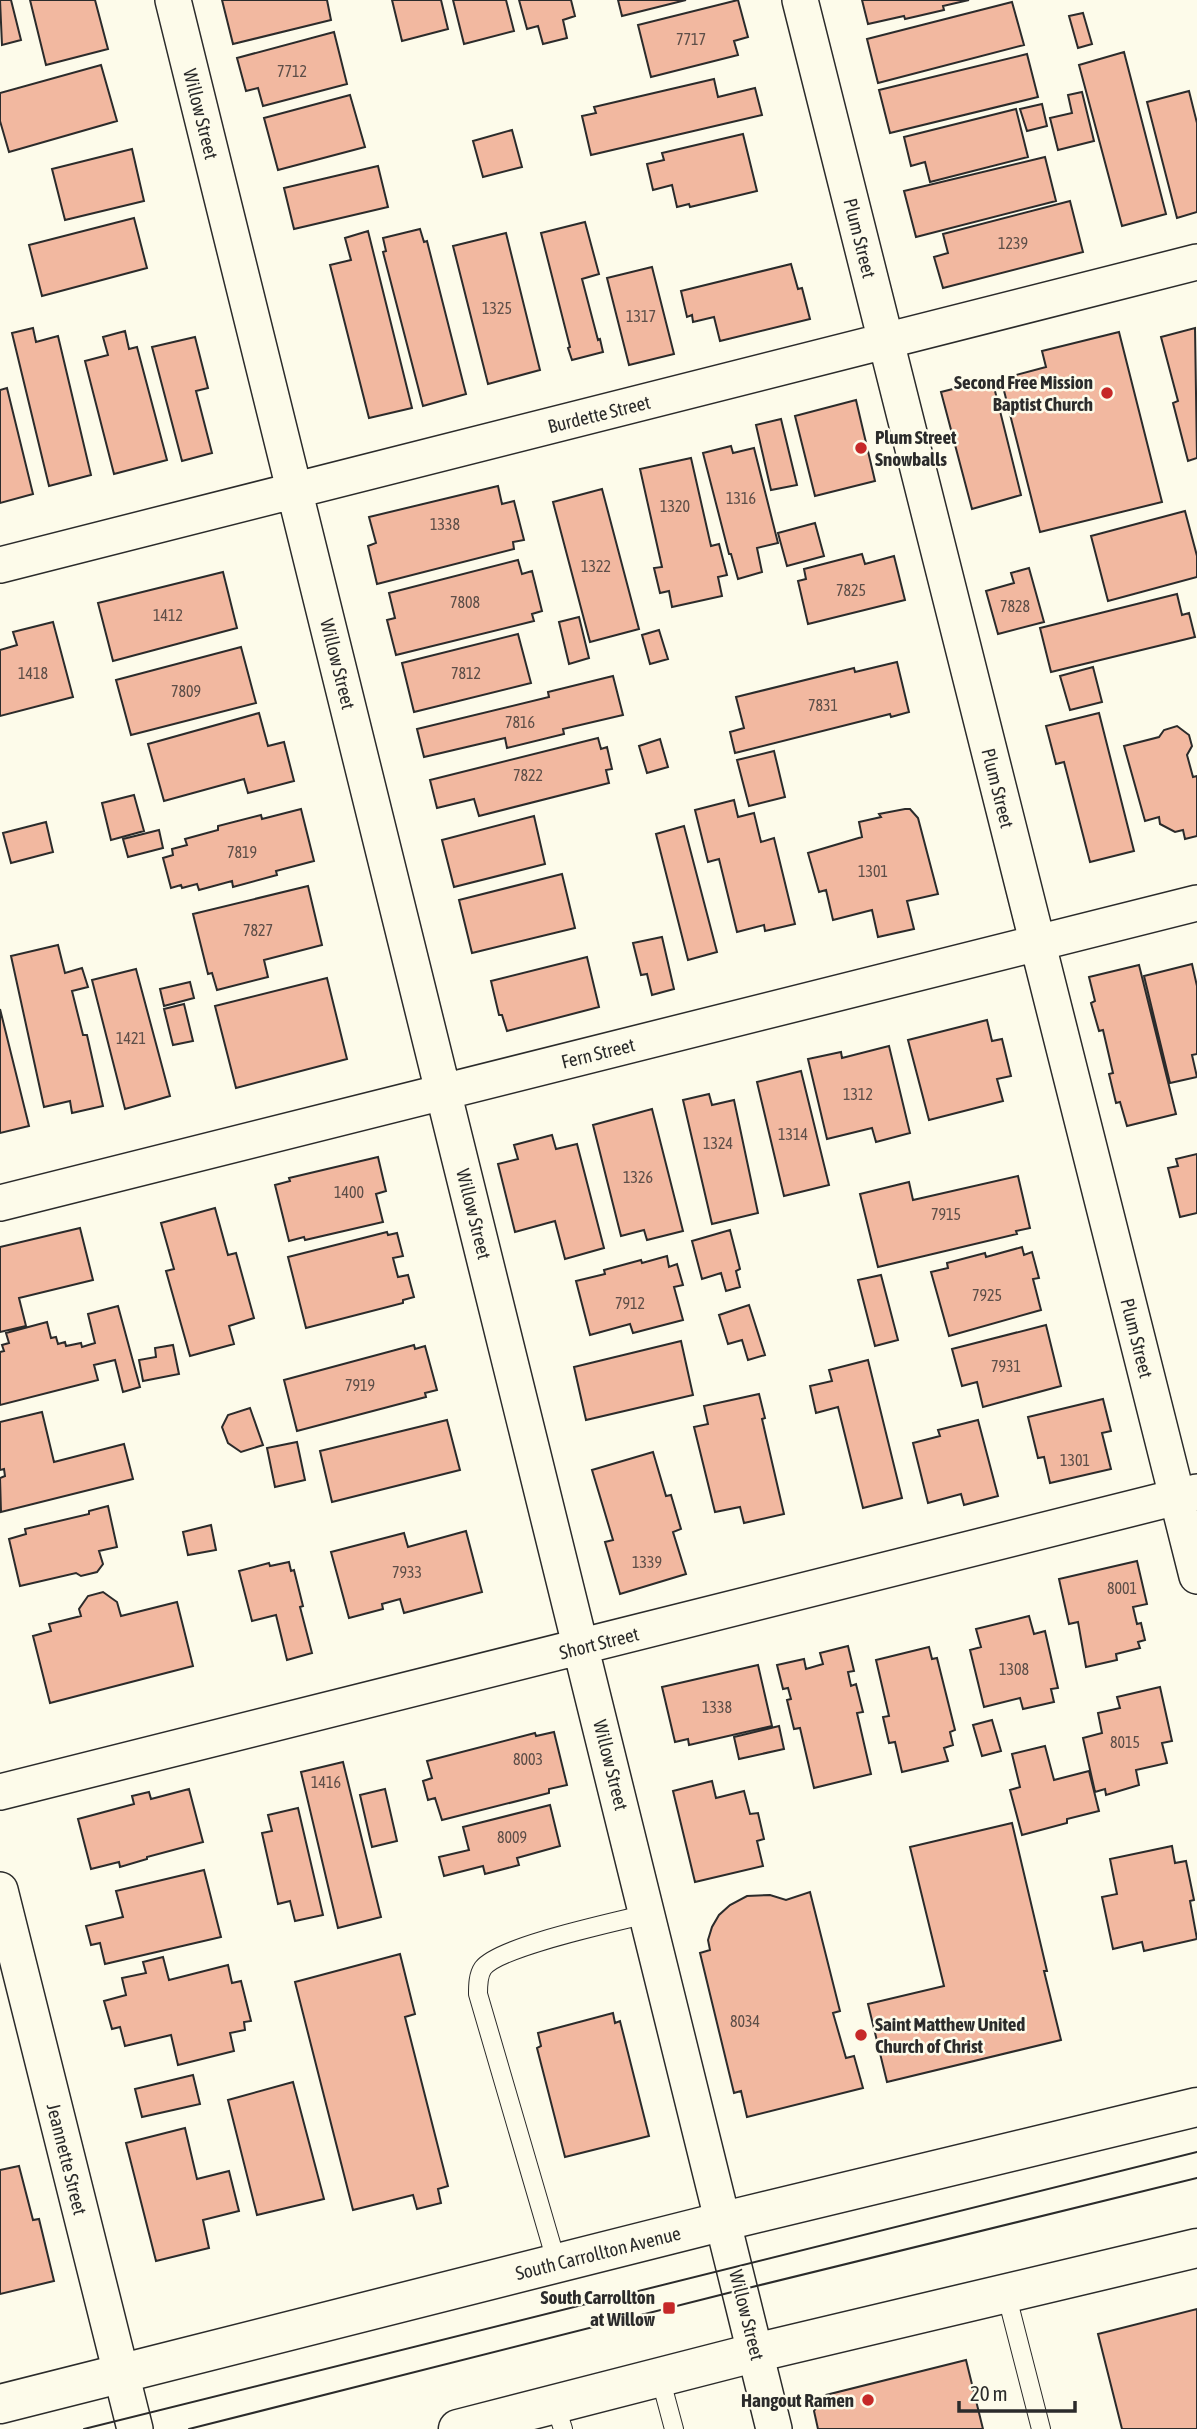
<svg xmlns="http://www.w3.org/2000/svg" width="1197" height="2429" viewBox="0 0 1197 2429" font-family="'Asap Condensed',sans-serif">
	<style>
		.building { fill: #f2b8a0; stroke: #2b2b2b; stroke-width: 2 }
		.lines { fill: none; stroke-linecap: round; stroke-linejoin: round }
		.service-casing { stroke: #2b2b2b; stroke-width: 20 }
		.minor-casing { stroke: #2b2b2b; stroke-width: 38 }
		.secondary-casing { stroke: #2b2b2b; stroke-width: 41 }
		.service { stroke: #fdfbea; stroke-width: 18 }
		.minor { stroke: #fdfbea; stroke-width: 35 }
		.secondary { stroke: #fdfbea; stroke-width: 38 }
		.tram { stroke: #2b2b2b; stroke-width: 2 }
		.poi-dot { fill: #c62828; stroke: #fdfbea; stroke-width: 2.5 }
		.labels { text-anchor: middle; dominant-baseline: central; stroke-width: 5; stroke-linejoin: round; paint-order: stroke }
		.number-label { font-size: 16px; fill: #5d4e48 }
		.street-label { font-size: 19px; fill: #2b2b2b; stroke: #fdfbea }
		.poi-label { font-size: 19px; font-weight: bold; fill: #2b2b2b; stroke: #fdfbea; text-anchor: end }
	</style>
	<rect width="100%" height="100%" fill="#fdfbea"/>
	<path class="building" d="M0,0H11L21,40L2,45Z
		M30,0H95L108,49L46,65Z
		M222,0H327L331,20L233,44Z
		M392,0H441L448,29L402,41Z
		M453,0H506L514,31L464,44Z
		M519,0H571L575,16L563,20L567,38L543,44L538,26L527,29Z
		M618,0H686L622,16Z
		M738,0L748,37L734,41L738,55L651,77L638,25Z
		M862,0H969L943,6L944,10L905,19L904,16L868,24Z
		M1012,2L1024,45L878,83L867,39Z
		M1083,13L1092,44L1078,48L1069,16Z
		M334,32L347,84L263,106L258,88L246,91L237,58Z
		M1124,52L1166,214L1122,226L1079,65Z
		M1027,54L1038,97L890,133L879,90Z
		M101,65L117,121L9,152L0,121V93Z
		M714,79L718,97L755,88L762,115L591,155L582,116L596,113L594,107Z
		M1189,91L1197,123V212L1177,218L1147,102Z
		M1082,92L1094,141L1058,150L1050,118L1072,113L1068,95Z
		M350,95L365,147L278,170L264,118Z
		M1042,104L1047,126L1027,131L1020,109Z
		M1016,109L1028,157L930,182L925,162L911,166L904,137Z
		M512,130L522,167L483,177L473,141Z
		M743,134L757,191L690,207L689,204L677,207L672,185L653,190L647,164L664,160L662,153Z
		M132,149L144,201L65,220L52,169Z
		M1045,157L1056,201L916,237L904,191Z
		M378,166L388,207L294,229L284,188Z
		M1070,201L1083,252L943,288L934,257L948,253L943,234Z
		M134,218L147,268L42,296L29,245Z
		M585,222L599,274L582,279L598,340L600,339L603,352L572,360L568,348L570,347L541,233Z
		M420,229L424,242L427,241L466,394L423,406L383,252L386,251L383,238Z
		M368,231L412,408L369,418L330,265L351,260L345,238Z
		M506,233L540,370L488,384L453,246Z
		M791,264L798,289L802,288L810,319L720,341L714,317L693,322L692,315L687,317L681,291Z
		M652,267L674,354L629,365L607,278Z
		M33,328L36,342L58,336L91,475L49,486L12,333Z
		M1195,328L1197,458L1188,461L1173,403L1178,401L1161,337Z
		M125,331L129,349L137,347L167,460L114,474L85,361L108,355L103,337Z
		M1119,332L1162,502L1040,532L1001,379L1046,367L1042,351Z
		M195,337L208,388L196,391L212,453L182,461L152,347Z
		M992,379L1021,495L972,509L941,392Z
		M7,388L33,494L0,503V390Z
		M856,400L875,481L815,496L795,416Z
		M781,419L797,485L771,490L756,425Z
		M731,446L733,453L754,448L778,543L757,548L762,572L738,579L731,554H729L703,453Z
		M691,458L711,546L719,544L727,575L718,577L722,596L672,607L669,591L660,593L654,568L662,567L640,469Z
		M498,486L502,504L514,501L524,540L513,542L514,549L377,584L368,546L376,543L369,517Z
		M602,489L639,629L590,642L553,502Z
		M1185,511L1197,556V577L1108,601L1091,536Z
		M815,523L824,556L787,566L778,533Z
		M862,554L865,564L894,556L905,600L808,624L798,581L806,579L804,569Z
		M518,560L522,574L532,571L542,611L532,614L534,621L396,655L387,620L395,618L389,593Z
		M1029,568L1044,622L998,634L986,591L1014,583L1011,573Z
		M223,572L237,628L113,661L98,603Z
		M1177,594L1182,615L1189,613L1195,637L1051,672L1040,628Z
		M579,617L589,658L569,664L559,622Z
		M53,622L73,697L0,716V650L17,645L13,632Z
		M659,630L668,659L650,664L642,635Z
		M518,634L531,683L414,712L402,663Z
		M241,647L256,703L131,735L116,680Z
		M897,662L909,712L891,717L890,714L735,753L730,732L744,728L736,697L854,668L855,672Z
		M1093,667L1102,702L1070,710L1060,676Z
		M613,676L623,715L563,729L564,734L507,748L505,738L424,757L417,729L549,697L548,692Z
		M259,713L268,746L284,742L294,781L248,793L244,779L164,801L148,744Z
		M1099,713L1134,851L1090,862L1064,762L1056,764L1046,726Z
		M1177,726L1189,735L1192,746L1187,755L1193,777L1197,776V836L1185,839L1183,830L1175,832L1160,824L1159,817L1145,821L1124,746L1159,737L1164,730Z
		M598,738L601,749L607,747L612,769L606,770L609,783L479,816L474,799L437,808L430,780Z
		M660,739L668,767L647,773L639,746Z
		M774,751L785,797L749,806L737,760Z
		M134,795L144,831L111,840L102,803Z
		M734,800L738,817L754,813L761,842L774,838L795,924L765,931L764,925L737,932L719,859L708,862L695,810Z
		M301,809L314,861L276,871L277,875L233,887L232,881L199,890L197,884L182,888L181,885L171,888L163,858L173,855L172,849L187,845L185,839L218,830V826L261,815L262,819Z
		M905,809H910L918,818L938,894L907,901L914,929L878,937L872,910L833,920L826,890L819,892L808,853L862,837L859,822L881,817L879,814Z
		M534,816L545,864L454,887L442,840Z
		M46,822L53,852L11,863L3,833Z
		M684,826L717,952L688,960L656,834Z
		M159,830L163,848L128,857L123,839Z
		M562,874L575,928L472,953L459,900Z
		M308,886L322,945L264,960L268,977L217,990L212,973L208,974L193,914Z
		M662,937L674,989L652,995L647,974L641,975L633,943Z
		M58,945L65,973L82,968L88,987L72,991L83,1035H87L103,1106L72,1113L70,1101L44,1107L11,956Z
		M587,957L599,1007L507,1031L502,1015H499L491,981Z
		M1192,964L1197,986V1054L1192,1055L1197,1077L1170,1083L1144,976Z
		M1139,965L1176,1114L1127,1126L1120,1102L1116,1103L1109,1074L1113,1073L1103,1030L1099,1031L1091,1003L1095,1001L1089,977Z
		M136,969L170,1096L125,1109L92,980Z
		M327,978L347,1059L236,1088L215,1006Z
		M190,982L194,998L164,1006L160,989Z
		M184,1004L193,1041L173,1045L164,1009Z
		M0,1009L29,1126L0,1133Z
		M987,1020L992,1041L1002,1039L1011,1076L997,1079L1003,1101L929,1120L908,1040Z
		M889,1046L910,1133L876,1142L872,1128L827,1139L808,1059L841,1052L842,1058Z
		M801,1071L829,1185L784,1196L757,1082Z
		M709,1094L712,1105L734,1100L758,1213L712,1224L683,1100Z
		M652,1109L683,1231L647,1240L644,1230L621,1236L593,1125Z
		M552,1135L556,1149L577,1144L604,1248L565,1259L555,1221L515,1232L498,1164L518,1159L514,1145Z
		M1197,1154V1213L1180,1217L1168,1168L1178,1166L1176,1159Z
		M378,1157L386,1191L376,1194L383,1222L305,1240L304,1237L289,1241L275,1185L290,1181L289,1178Z
		M1018,1176L1030,1228L1016,1231L1017,1234L878,1267L860,1194L909,1182L913,1200Z
		M215,1208L228,1255L236,1253L254,1318L229,1326L234,1344L190,1356L166,1271L174,1269L161,1223Z
		M80,1228L93,1280L19,1298L26,1326L0,1332V1247Z
		M730,1230L740,1269L736,1271L740,1287L726,1291L721,1273L702,1279L692,1241Z
		M387,1232L388,1235L397,1233L403,1256L393,1258L398,1277L408,1275L414,1297L403,1300V1303L306,1328L288,1257Z
		M1022,1247L1024,1255L1032,1252L1039,1278L1033,1279L1041,1310L949,1336L931,1272L948,1268L947,1263L985,1253L986,1257Z
		M667,1256L669,1267L677,1264L683,1285L674,1287L683,1320L633,1333L630,1324L590,1335L576,1281L605,1274L604,1270L641,1260L642,1263Z
		M881,1275L898,1340L875,1346L858,1280Z
		M749,1305L765,1355L748,1360L742,1340L728,1344L719,1315Z
		M118,1306L140,1387L123,1392L115,1360L94,1365L98,1380L0,1405V1352L4,1351L2,1345L9,1343L6,1333L47,1322L51,1338L56,1337L58,1344L65,1342L66,1346L81,1343L82,1347L95,1343L88,1314Z
		M1046,1325L1061,1386L983,1407L977,1382L962,1386L952,1349Z
		M681,1341L693,1395L586,1420L574,1367Z
		M173,1345L179,1374L143,1381L139,1360L156,1357L155,1348Z
		M414,1345L415,1349L425,1346L437,1390L425,1393L426,1397L297,1431L284,1380Z
		M868,1360L902,1498L863,1508L838,1407L816,1413L810,1386L832,1381L829,1370Z
		M759,1394L765,1418L762,1419L784,1514L744,1523L740,1507L715,1512L694,1427L708,1424L704,1406Z
		M1103,1399L1111,1431L1102,1433L1111,1469L1050,1483L1044,1457L1038,1458L1028,1417Z
		M250,1408L263,1445L241,1452L228,1443L222,1427L228,1415Z
		M42,1412L54,1462L124,1444L133,1479L1,1512L0,1478L5,1476L4,1469L0,1470V1422Z
		M447,1420L460,1470L332,1502L320,1451Z
		M978,1420L998,1496L964,1505L961,1494L928,1503L913,1443L940,1436L938,1430Z
		M297,1442L305,1480L275,1487L267,1448Z
		M653,1452L666,1496L671,1495L681,1529L673,1532L686,1574L620,1594L605,1542L613,1540L592,1470Z
		M108,1506L117,1547L99,1551L103,1564L97,1572L81,1576L76,1573L20,1586L9,1539L26,1534L25,1529L89,1514V1511Z
		M211,1525L216,1550L188,1555L183,1532Z
		M466,1531L482,1592L404,1613L400,1599L382,1604L383,1609L349,1618L331,1552L404,1533L408,1547Z
		M1137,1561L1147,1604L1133,1607L1137,1624L1141,1623L1145,1640L1138,1642L1140,1648L1116,1654L1117,1660L1086,1667L1078,1622L1069,1624L1059,1579Z
		M289,1562L291,1571L294,1570L303,1606L300,1607L312,1653L287,1660L276,1615L252,1621L239,1571L269,1563L270,1566Z
		M103,1592L117,1602L121,1616L177,1602L193,1666L50,1703L33,1636L51,1631L49,1624L81,1616L79,1609L88,1596Z
		M1029,1616L1034,1634L1045,1631L1058,1688L1051,1689L1054,1702L1023,1709L1020,1698L984,1707L970,1650L981,1647L976,1629Z
		M848,1646L854,1671L848,1672L851,1686L856,1684L863,1712L857,1713L871,1774L814,1788L800,1728L794,1729L787,1700L791,1699L788,1688L783,1689L777,1665L804,1659L806,1669L823,1664L820,1653Z
		M929,1647L932,1659L937,1658L955,1730L950,1732L953,1745L944,1748L948,1761L902,1772L895,1742L889,1743L883,1717L889,1716L876,1660Z
		M758,1665L772,1726L689,1745L688,1739L675,1742L662,1687Z
		M1160,1687L1172,1741L1162,1743L1167,1763L1136,1770L1139,1785L1106,1795L1105,1789L1095,1792L1083,1738L1102,1733L1098,1713L1120,1708L1117,1697Z
		M992,1720L1001,1751L982,1756L973,1725Z
		M779,1726L784,1749L739,1759L734,1737Z
		M554,1732L567,1785L549,1789V1793L442,1820L435,1798L428,1800L423,1781L432,1778L427,1761L535,1733L536,1736Z
		M1045,1746L1054,1780L1089,1771L1099,1811L1067,1819V1823L1022,1835L1010,1790L1020,1787L1012,1754Z
		M343,1762L381,1917L338,1928L301,1772Z
		M712,1781L716,1798L744,1791L750,1814L758,1813L764,1839L757,1841L763,1866L695,1882L673,1791Z
		M189,1789L203,1842L147,1857V1859L120,1867L119,1862L91,1869L78,1819L134,1804L132,1796L149,1792L151,1799Z
		M385,1789L397,1841L372,1847L360,1795Z
		M550,1805L560,1846L517,1858L519,1865L485,1874L483,1866L444,1876L439,1857L469,1850L463,1827Z
		M298,1808L323,1915L295,1921L290,1901L278,1904L262,1833L272,1831L268,1815Z
		M1012,1823L1047,1971H1044L1061,2040L887,2082L868,2004L944,1986L910,1847Z
		M1172,1846L1175,1863L1186,1861L1194,1900L1190,1901L1197,1939L1144,1951L1142,1942L1113,1949L1102,1897L1117,1894L1110,1859Z
		M204,1870L221,1937L105,1964L100,1943L91,1945L86,1926L123,1917L116,1891Z
		M810,1892L840,2011L833,2013L846,2058L854,2056L863,2088L747,2117L741,2091L734,2093L700,1953L710,1950L708,1940L712,1927L719,1915L730,1905L747,1896L770,1895L786,1900Z
		M400,1954L415,2014L405,2017L448,2186L438,2189L441,2203L417,2209L413,2195L353,2210L295,1982Z
		M163,1957L169,1980L228,1965L232,1983L241,1981L251,2021L244,2022L245,2030L230,2033L234,2051L178,2065L171,2035L125,2046L120,2027L112,2029L104,2001L126,1995L122,1978L146,1973L143,1962Z
		M613,2013L615,2023L620,2021L649,2136L565,2157L537,2048L541,2046L538,2033Z
		M193,2075L200,2104L142,2117L135,2089Z
		M293,2082L324,2199L257,2215L228,2100Z
		M185,2128L197,2179L229,2171L239,2211L203,2220L209,2248L156,2261L126,2143Z
		M19,2166L33,2220L39,2219L54,2281L0,2294V2170Z
		M1197,2309V2429H1122L1098,2334Z
		M966,2360L983,2429H818L814,2411L826,2395Z"/>
	<g class="lines">
		<g class="service-casing">
			<path id="service" d="M557,2264L478,1994C478,1986 478,1975 483,1968C500,1946 616,1922 647,1914
				M1006,2293L1041,2429
				M660,2377L674,2429
				M555,2404L563,2429"/>
		</g>
		<g class="minor-casing">
			<path id="minor" d="M173,0L774,2429
				M800,0L1197,1576
				M0,565L1197,262
				M0,1203L1197,903
				M0,1792L1197,1492
				M0,1890L135,2429"/>
		</g>
		<g class="secondary-casing">
			<path id="secondary" d="M0,2404L724,2221L1197,2107
				M458,2429L742,2356L1197,2248"/>
		</g>
		<use href="#service" class="service"/>
		<use href="#minor" class="minor"/>
		<use href="#secondary" class="secondary"/>
		<path class="tram" d="M84,2429L1197,2152
			M189,2429L740,2290L1197,2178"/>
	</g>
	<g class="poi-dot">
		<circle cx="1107" cy="393" r="7"/>
		<circle cx="861" cy="448" r="7"/>
		<circle cx="861" cy="2035" r="7"/>
		<rect x="662" y="2301" width="14" height="14" rx="3.5"/>
		<circle cx="868" cy="2400" r="7"/>
	</g>
	<g class="labels">
		<g class="number-label">
			<text x="691" y="39">7717</text>
			<text x="292" y="71">7712</text>
			<text x="1013" y="243">1239</text>
			<text x="497" y="308">1325</text>
			<text x="641" y="316">1317</text>
			<text x="741" y="498">1316</text>
			<text x="675" y="506">1320</text>
			<text x="445" y="524">1338</text>
			<text x="596" y="566">1322</text>
			<text x="851" y="590">7825</text>
			<text x="465" y="602">7808</text>
			<text x="1015" y="606">7828</text>
			<text x="168" y="615">1412</text>
			<text x="33" y="673">1418</text>
			<text x="466" y="673">7812</text>
			<text x="186" y="691">7809</text>
			<text x="823" y="705">7831</text>
			<text x="520" y="722">7816</text>
			<text x="528" y="775">7822</text>
			<text x="242" y="852">7819</text>
			<text x="873" y="871">1301</text>
			<text x="258" y="930">7827</text>
			<text x="131" y="1038">1421</text>
			<text x="858" y="1094">1312</text>
			<text x="793" y="1134">1314</text>
			<text x="718" y="1143">1324</text>
			<text x="638" y="1177">1326</text>
			<text x="349" y="1192">1400</text>
			<text x="946" y="1214">7915</text>
			<text x="987" y="1295">7925</text>
			<text x="630" y="1303">7912</text>
			<text x="1006" y="1366">7931</text>
			<text x="360" y="1385">7919</text>
			<text x="1075" y="1460">1301</text>
			<text x="647" y="1562">1339</text>
			<text x="407" y="1572">7933</text>
			<text x="1122" y="1588">8001</text>
			<text x="1014" y="1669">1308</text>
			<text x="717" y="1707">1338</text>
			<text x="1125" y="1742">8015</text>
			<text x="528" y="1759">8003</text>
			<text x="326" y="1782">1416</text>
			<text x="512" y="1837">8009</text>
			<text x="745" y="2021">8034</text>
		</g>
		<g class="street-label">
			<text transform="translate(201 114) rotate(76)">Willow Street</text>
			<text transform="translate(860 238) rotate(76)">Plum Street</text>
			<text transform="translate(599 414) rotate(-14)">Burdette Street</text>
			<text transform="translate(338 664) rotate(76)">Willow Street</text>
			<text transform="translate(998 788) rotate(76)">Plum Street</text>
			<text transform="translate(598 1053) rotate(-14)">Fern Street</text>
			<text transform="translate(474 1214) rotate(76)">Willow Street</text>
			<text transform="translate(1137 1338) rotate(76)">Plum Street</text>
			<text transform="translate(599 1643) rotate(-14)">Short Street</text>
			<text transform="translate(611 1765) rotate(76)">Willow Street</text>
			<text transform="translate(67 2159) rotate(76)">Jeannette Street</text>
			<text transform="translate(598 2253) rotate(-14)">South Carrollton Avenue</text>
			<text transform="translate(747 2315) rotate(76)">Willow Street</text>
		</g>
		<g class="poi-label">
			<text x="1093" y="382">Second Free Mission<tspan x="1093" dy="22">Baptist Church</tspan></text>
			<text x="875" y="437" text-anchor="start">Plum Street<tspan x="875" dy="22">Snowballs</tspan></text>
			<text x="875" y="2024" text-anchor="start">Saint Matthew United<tspan x="875" dy="22">Church of Christ</tspan></text>
			<text x="655" y="2297">South Carrollton<tspan x="655" dy="22">at Willow</tspan></text>
			<text x="854" y="2400">Hangout Ramen</text>
		</g>
	</g>
	<path d="M959 2401v10h116v-10" fill="none" stroke="#2b2b2b" stroke-width="3.5"/>
	<text x="970" y="2401" font-size="21" fill="#2b2b2b" stroke="#fdfbea" stroke-width="5" paint-order="stroke">20 m</text>
</svg>
